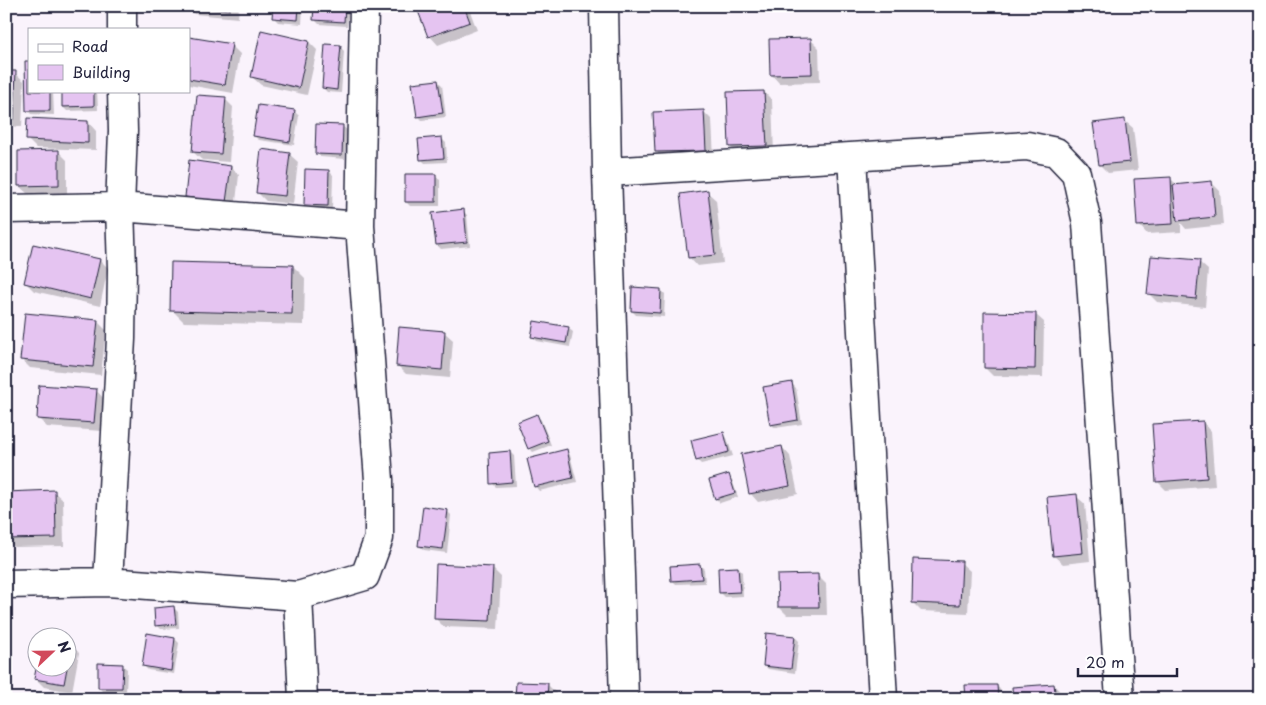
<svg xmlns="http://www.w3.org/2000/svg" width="1266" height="705" viewBox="0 0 1266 705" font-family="'Playpen Sans',sans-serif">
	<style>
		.shadow { fill: #0003 }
		.building { fill: #e5c4f1; stroke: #22223b }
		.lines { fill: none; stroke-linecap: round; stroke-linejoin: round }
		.minor-casing { stroke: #22223b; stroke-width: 31 }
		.minor { stroke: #fff; stroke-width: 28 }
	</style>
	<rect width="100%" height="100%" fill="#faf3fc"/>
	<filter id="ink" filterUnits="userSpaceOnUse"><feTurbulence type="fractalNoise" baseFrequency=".02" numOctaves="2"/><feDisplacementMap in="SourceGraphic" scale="10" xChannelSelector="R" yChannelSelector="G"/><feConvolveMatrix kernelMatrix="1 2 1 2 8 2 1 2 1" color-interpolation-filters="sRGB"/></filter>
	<g filter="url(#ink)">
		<path class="shadow" d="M186,6H239L238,18L194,14Z
			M275,6H303L302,24L278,22L273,17Z
			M315,6H349L347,26L319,24L315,20Z
			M433,6H468L477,30L438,45L430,36Z
			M189,38L231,45L240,54L233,93L189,85Z
			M811,40L819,48L820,82L779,83L771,74Z
			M309,42L317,50L307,95L261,85L252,77Z
			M340,47L344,51L341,93L327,92L323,88Z
			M6,72L15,73L24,81L22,127L6,126Z
			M437,81L442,85L446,117L422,120L418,116Z
			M29,91H53L54,115L31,114L27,110Z
			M63,91H97L98,110L67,111L63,107Z
			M764,92L772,100L774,154L739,155L730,147Z
			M225,99L233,107L229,162L202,160L193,152Z
			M295,112L299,116L294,145L259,140L254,136Z
			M704,112L712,120L714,159L664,160L656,151Z
			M1124,120L1133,128L1138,170L1108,173L1100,165Z
			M88,122L96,131V150L36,148L27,139Z
			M342,126L347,130L345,159L321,157L316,153Z
			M442,139L446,143L447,162L425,163L421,159Z
			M58,151L67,160V193L28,194L19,186Z
			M289,154L298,162L293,204L266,201L257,192Z
			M231,167L239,175L235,210L195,205L186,196Z
			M329,171L333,175L332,209L309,208L305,204Z
			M435,176L440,180V206H410L406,202Z
			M1170,178L1178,186L1211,182L1220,191L1223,225L1186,229L1181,223V232L1147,234L1139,225Z
			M707,192L716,200L723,263L697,266L689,257Z
			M463,211L467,215L470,246L441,249L437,245Z
			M100,260L108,268L100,306L34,291L26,283Z
			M1199,262L1208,270L1205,307L1157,302L1149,294Z
			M293,266L305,278L304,325L184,322L172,310Z
			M661,290L665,294L664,317L636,315L632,311Z
			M1035,314L1044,322L1043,377L993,376L985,368Z
			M97,321L106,330L101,375L30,368L22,360Z
			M568,328L573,332L570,347L537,341L533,337Z
			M444,332L453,340L450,378L406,374L397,365Z
			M792,384L796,388L802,424L775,428L771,424Z
			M96,390L104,399L102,431L47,427L38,418Z
			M537,416L541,420L551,445L533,452L529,448Z
			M1203,422L1211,431L1215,486L1166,490L1157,481Z
			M723,434L727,438L733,456L701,464L697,460Z
			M782,447L790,456L798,494L758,502L750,493Z
			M566,451L570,455L577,482L539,491L535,486Z
			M510,452L514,456L516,486L496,487L492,483Z
			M728,475L732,480L738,497L720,503L716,499Z
			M54,492L63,500L64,546L14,547L6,540V493Z
			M1076,496L1085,504L1090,561L1063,564L1054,556Z
			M447,511L451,515L447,553L424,550L419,546Z
			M961,563L970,571L968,613L921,611L913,603Z
			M700,565L704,569L705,583L676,584L672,580Z
			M492,568L501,577L498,629L444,627L435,618Z
			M738,568L742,572L743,596L725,597L721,593Z
			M818,576L826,584L827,615H787L779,607Z
			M174,608L178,612L179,628L161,629L157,625Z
			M795,637L799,641L795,673L768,669L764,665Z
			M175,639L179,643L174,674L148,670L144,666Z
			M68,644H71L79,653L72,692L44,687L35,678L38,668H68Z
			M6,649L10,673L6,674Z
			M122,665L127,669L126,692H103L99,688Z
			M547,684L556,693V699H516Z
			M1054,685L1062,694L1063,699H1015Z
			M997,686L1005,695V699H967Z
			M6,697H15L17,699H6Z"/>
		<path class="building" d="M184,6H230V10Z
			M273,6H299L298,20L272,18Z
			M314,6H345L344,22L313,20Z
			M430,6H464L470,22L428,37L418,11Z
			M261,30L309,41L299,88L251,77Z
			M189,37L232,44L225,85L189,79Z
			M811,38L812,74L770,75L769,39Z
			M325,44L341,45L337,90L322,88Z
			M25,61H29V91H50V111H26Z
			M6,71H16L14,119H6Z
			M438,80L443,113L417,117L412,83Z
			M62,91H94V106L62,107Z
			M764,91L767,146L729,147L727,92Z
			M197,95L226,97L221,154L192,152Z
			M258,105L295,110L290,142L253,136Z
			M704,110L706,151L655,152L653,112Z
			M27,118L88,121V143L26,140Z
			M1125,119L1130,162L1099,165L1093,123Z
			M316,124L343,125L342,155L315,154Z
			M442,137L444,158L420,160L418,139Z
			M261,149L290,153L285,196L256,193Z
			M59,150V185L18,186V151Z
			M189,160L231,166L226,202L185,197Z
			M305,169L329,170L328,206L304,205Z
			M405,174H436V202H405Z
			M1171,177L1173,224L1137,226L1134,179Z
			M1212,181L1215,217L1177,221L1173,185Z
			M708,190L715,255L688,258L680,194Z
			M464,209L467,242L436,245L432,213Z
			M33,244L100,259L91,299L24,283Z
			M1151,256L1200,260L1196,299L1147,294Z
			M171,262L293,265L292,314L170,311Z
			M632,287L661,289L660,313L631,311Z
			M984,312L1036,313L1035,369L984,368Z
			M25,313L98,320L93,367L20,360Z
			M534,321L569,327L566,343L531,337Z
			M399,327L445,331L442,370L396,366Z
			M792,382L798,420L770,425L763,387Z
			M39,385L97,389L94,423L37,419Z
			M537,414L548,441L528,449L517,422Z
			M1203,421L1207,478L1156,482L1152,424Z
			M724,432L729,452L696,461L691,440Z
			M782,446L790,486L749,494L741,454Z
			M567,449L573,478L534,487L527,459Z
			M510,451L512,482L490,484L489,453Z
			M729,474L735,493L715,499L709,480Z
			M55,490L56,538L6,539V492Z
			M1077,494L1083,553L1053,556L1047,497Z
			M423,506L448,510L443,549L418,546Z
			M913,559L962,561L960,605L912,603Z
			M436,564L493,567L490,621L434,619Z
			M700,564L702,579L671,581L670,566Z
			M738,567L740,592L719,593L718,568Z
			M818,574L819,607H778L777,575Z
			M174,606L176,624L155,626L154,608Z
			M147,633L175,638L171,671L142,666Z
			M766,633L795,636L791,669L763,666Z
			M38,659V668H67L64,684L34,679Z
			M98,663L123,664L122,688H98Z
			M516,682L548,683L547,699H515Z
			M1054,684L1056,699H1013L1012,687Z
			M965,685H997L998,699H966Z"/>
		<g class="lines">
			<g class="minor-casing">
				<path id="minor" d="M122,6V29
					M604,6L607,172L624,699
					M852,157L883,699
					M607,172L1027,146L1056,152L1076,173L1087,223L1120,699
					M6,209L120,207L360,226
					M108,582L121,339L122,269L120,207L123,131L122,91
					M6,584L108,582L298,596
					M303,699L298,596L365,576L379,538V480L360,226L364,6"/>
			</g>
			<use href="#minor" class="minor"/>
		</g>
	</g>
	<rect width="1266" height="705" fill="none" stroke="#fff" stroke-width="25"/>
	<rect x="12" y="12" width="1241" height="680" fill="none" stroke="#22223b" stroke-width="2" filter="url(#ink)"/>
	<rect x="28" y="28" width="162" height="65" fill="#ffffff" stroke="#a7a7b1"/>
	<rect x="38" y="44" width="25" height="8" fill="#ffffff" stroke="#a7a7b1"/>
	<text x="72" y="52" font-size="15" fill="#22223b">Road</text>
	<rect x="38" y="65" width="25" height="15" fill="#e5c4f1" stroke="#a7a7b1"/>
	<text x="72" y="78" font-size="15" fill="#22223b">Building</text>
	<g transform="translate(52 652) rotate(68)"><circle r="24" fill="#ffffff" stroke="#a7a7b1"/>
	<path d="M0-4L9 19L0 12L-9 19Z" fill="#d1495b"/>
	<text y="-8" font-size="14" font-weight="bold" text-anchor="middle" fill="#22223b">N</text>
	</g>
	<path d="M1078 668v8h99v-8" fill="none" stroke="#22223b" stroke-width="2.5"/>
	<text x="1086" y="668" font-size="15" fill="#22223b" stroke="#ffffff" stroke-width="4" paint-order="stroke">20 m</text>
</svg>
